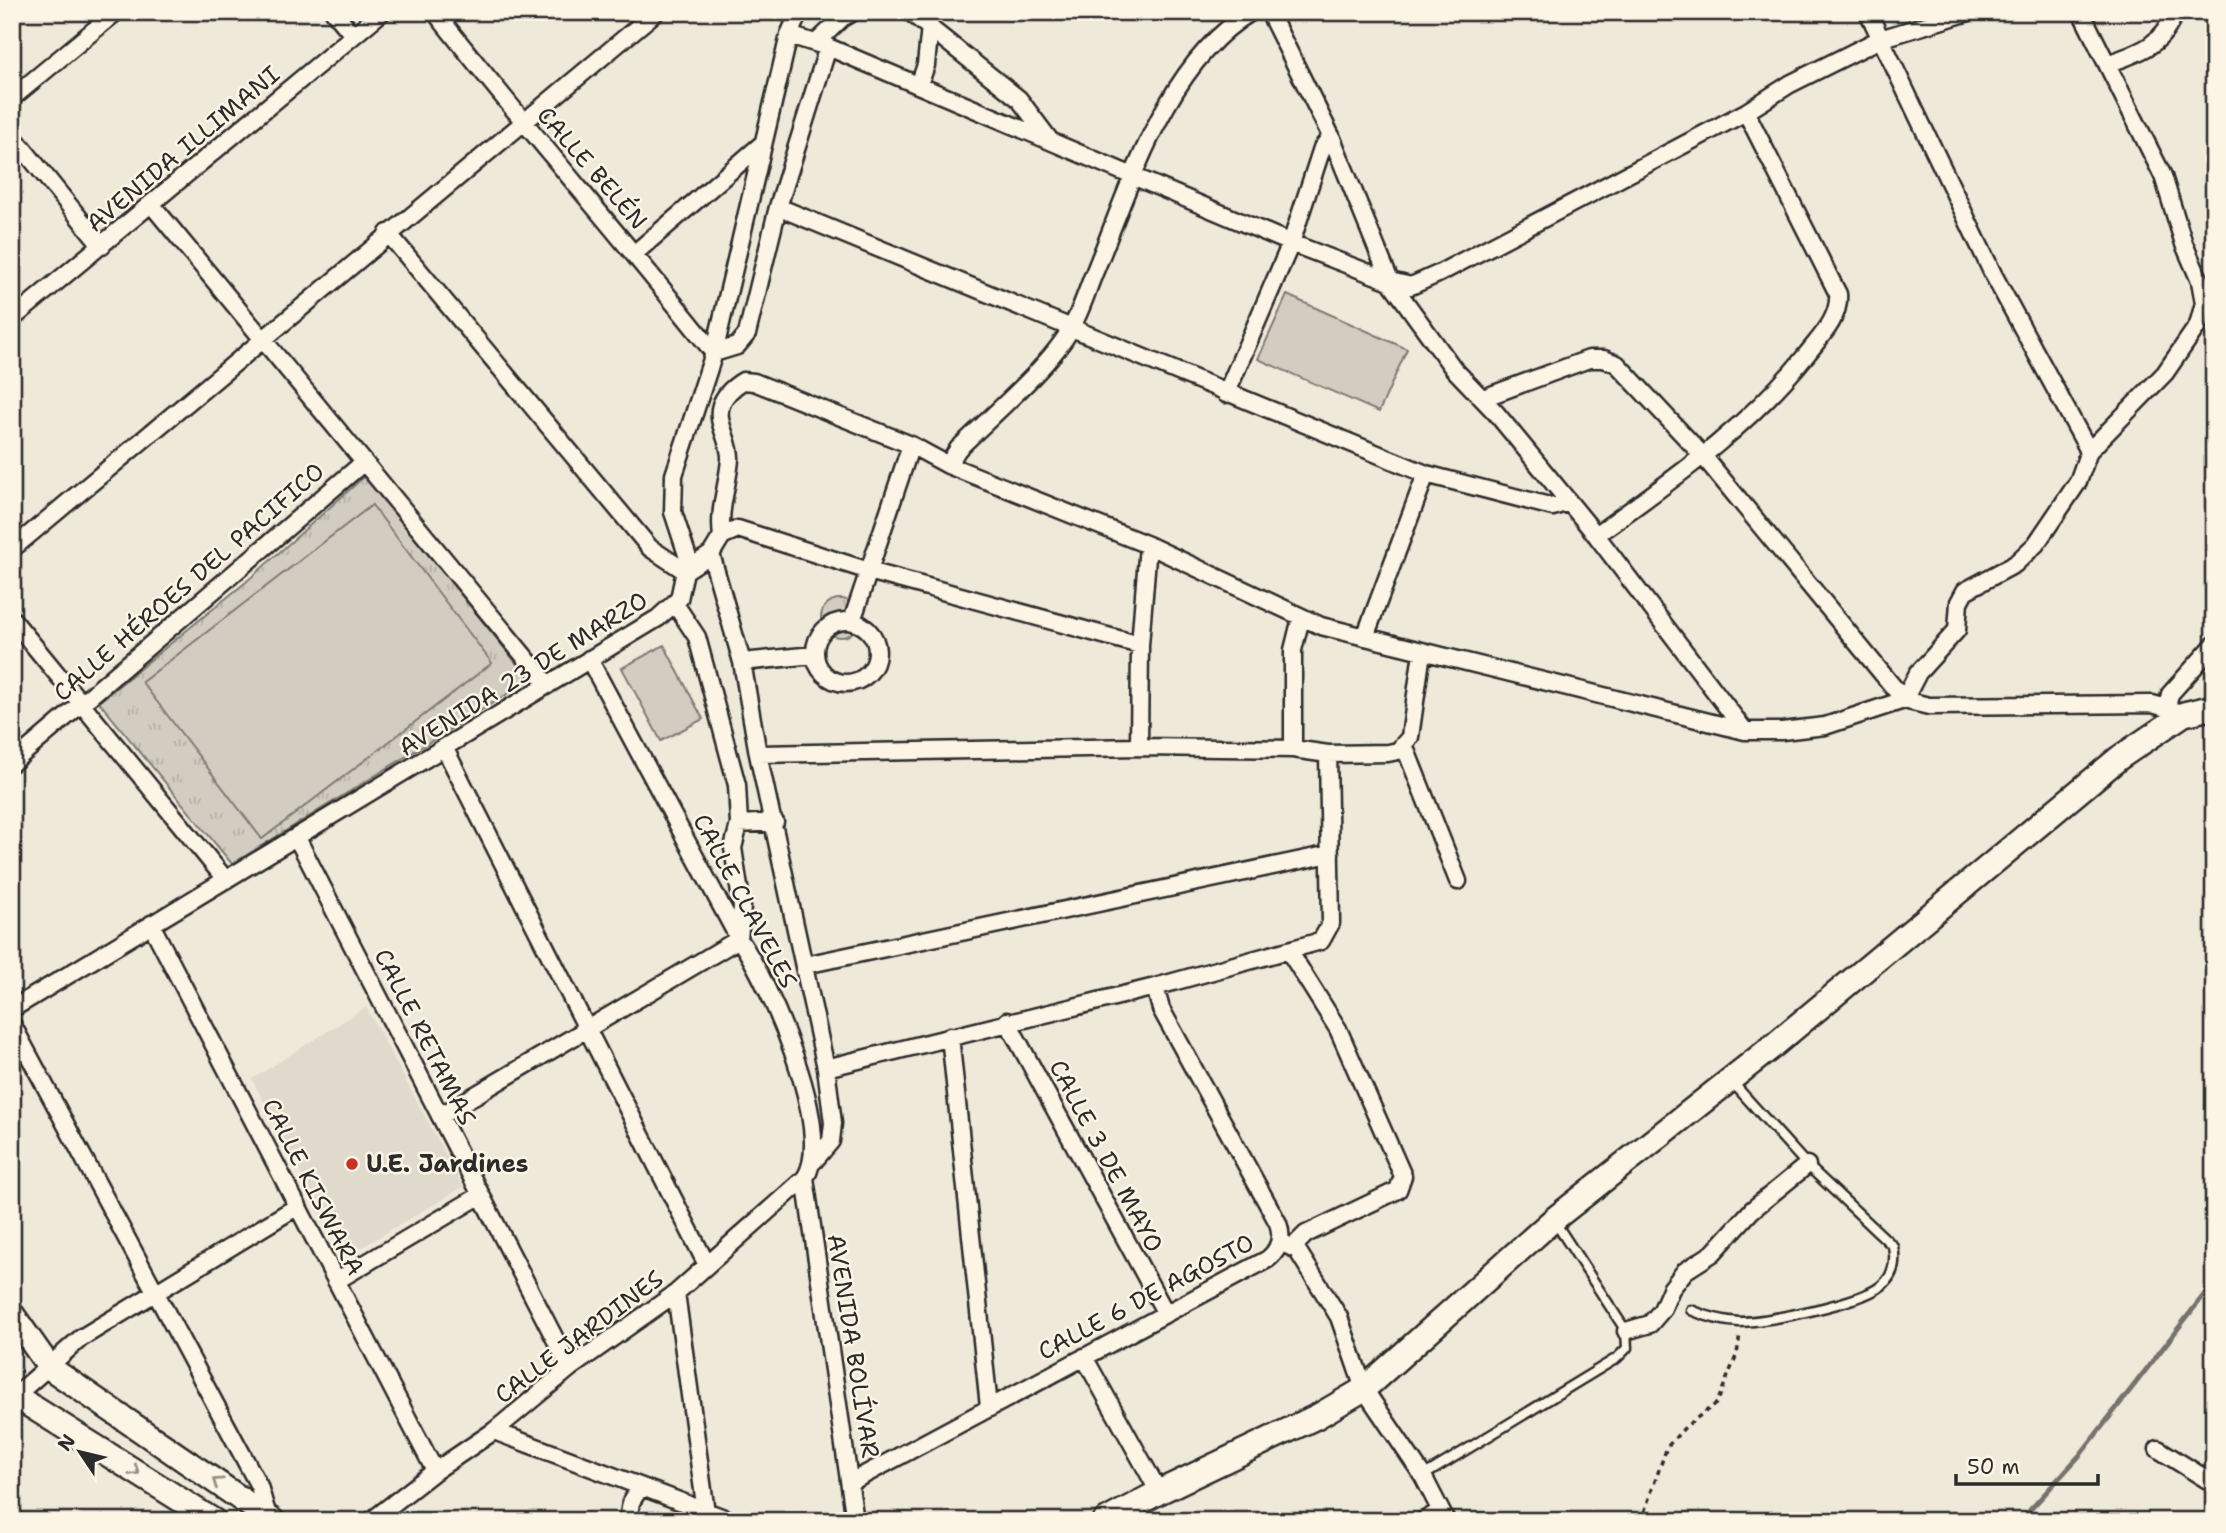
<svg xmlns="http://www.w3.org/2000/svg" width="2226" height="1533" viewBox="0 0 2226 1533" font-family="'Shantell Sans',sans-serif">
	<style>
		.built { fill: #e0dacc }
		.park { fill: url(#park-tufts); stroke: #7e7c76; stroke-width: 2 }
		.pitch { fill: #d2cdc0; stroke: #7e7c76; stroke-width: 2 }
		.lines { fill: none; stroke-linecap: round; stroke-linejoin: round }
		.stream { stroke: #75736d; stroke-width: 5 }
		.lane-casing { stroke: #2b2b2b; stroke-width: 13 }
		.street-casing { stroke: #2b2b2b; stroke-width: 21 }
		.secondary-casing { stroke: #2b2b2b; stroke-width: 28 }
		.path { stroke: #2b2b2b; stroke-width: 3.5; stroke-dasharray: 5 5; stroke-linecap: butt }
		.lane { stroke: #fcf5e5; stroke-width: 8 }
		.street { stroke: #fcf5e5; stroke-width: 16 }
		.secondary { stroke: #fcf5e5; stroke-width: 23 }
		.oneway { stroke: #949088 }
		.poi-dot { fill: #c8321e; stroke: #fcf5e5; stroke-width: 2.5 }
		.labels { text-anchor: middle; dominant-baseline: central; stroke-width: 5; stroke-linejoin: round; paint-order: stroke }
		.street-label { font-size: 24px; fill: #2b2b2b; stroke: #fcf5e5 }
		.poi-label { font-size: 24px; font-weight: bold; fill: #2b2b2b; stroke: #fcf5e5; text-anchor: start }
	</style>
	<defs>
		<pattern id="park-tufts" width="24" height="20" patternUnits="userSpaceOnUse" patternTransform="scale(1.75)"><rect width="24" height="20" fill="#d2cdc0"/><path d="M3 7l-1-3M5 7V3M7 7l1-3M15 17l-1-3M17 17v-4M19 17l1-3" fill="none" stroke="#b4b0a5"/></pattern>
	</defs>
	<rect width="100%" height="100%" fill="#efe9da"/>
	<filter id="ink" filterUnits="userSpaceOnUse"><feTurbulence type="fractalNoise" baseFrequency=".0143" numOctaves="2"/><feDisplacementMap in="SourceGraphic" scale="14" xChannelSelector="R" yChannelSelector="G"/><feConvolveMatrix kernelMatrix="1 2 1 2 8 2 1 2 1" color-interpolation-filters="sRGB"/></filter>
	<g filter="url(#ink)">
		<path class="built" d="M366,1007L463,1187L344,1258L252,1079Z"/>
		<path class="park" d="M365,476L530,680L232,864L99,702L246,582Z
			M821 618a19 19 0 1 1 38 0a19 19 0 1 1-38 0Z"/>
		<path class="pitch" d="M1287,295L1407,349L1379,412L1258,359Z
			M372,505L492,663L262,839L142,682Z
			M664,645L703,719L661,741L622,668Z"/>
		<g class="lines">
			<path class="stream" d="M2020,1521L2080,1455L2214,1282"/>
			<g class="lane-casing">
				<path id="lane" d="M1691,1310C1707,1317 1722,1321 1739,1322C1767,1322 1860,1303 1881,1286C1894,1276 1896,1261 1893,1246L1807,1165L1733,1083
					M1423,1476L1617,1358L1627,1348L1626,1331L1555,1222"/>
			</g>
			<g class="street-casing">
				<path id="street" d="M334,12L353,35
					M435,12C526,128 623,238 714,353L737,346L747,334L778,207L828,47
					M910,12L1019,99L1049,139
					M1269,12L1331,136L1390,281L1411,286L1438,274L1746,112L1790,84L1880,39L1969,12
					M1868,12L1993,274L2089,451
					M789,35L828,47L1291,243L1390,281L1453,368L1496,413L1596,535L1745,731H1782L1825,726L1904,700L1929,706L2152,704L2167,708
					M816,43L842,18L853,12
					M2107,64C2138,53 2163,46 2175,12
					M919,85L926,65L930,26
					M12,98L116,12
					M12,135L102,246
					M152,205L548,685
					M778,207L1426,474L1553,507L1568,502
					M635,253L762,144
					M12,319L382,12
					M1226,394L1291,243L1322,148L1331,136
					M1483,398L1589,359H1604L1617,364L1704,457L1904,700L1918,673L1957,630L1959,602L1965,591L2015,564L2036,544L2078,482L2089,451L2165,373L2198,325L2204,303L2200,281L2184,244L2163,176L2081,12
					M948,465L958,449C990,417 1049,367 1070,330C1081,312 1087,290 1095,271C1131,184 1166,63 1251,12
					M1596,535C1672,480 1748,428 1807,354C1821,336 1840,318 1838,294L1746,112
					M722,536C718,509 728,486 730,459C731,441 715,423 721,405C725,394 733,387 743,381L754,382L911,445L948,465L1148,545L1321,626L1745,731
					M12,549L656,12
					M711,554L742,662L758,754L826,1068L833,1123L831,1141L814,1161
					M691,567L673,512L674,475L714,353L789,35L799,12
					M685,571L711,554L722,536L738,529L869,571L1140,645
					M12,619L226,880
					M815 652a31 31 0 1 1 62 0a31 31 0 1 1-62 0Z
					M852,621L911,445
					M1365,637L1426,474
					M742,662L814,655
					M2175,711L2167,708L2170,694L2214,645
					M1404,745L1458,881
					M1139,747L1140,645L1148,545
					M445,749L706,1263
					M1293,749V650L1301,618
					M758,754L1139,747L1293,749L1328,754L1388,753L1398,751L1410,737L1422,652
					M12,763L364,462
					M739,824L775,822
					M297,838L570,1368
					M151,924L435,1471
					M1289,951L1338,1029L1403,1176L1398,1190L1306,1234L1293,1247
					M805,965L1330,854
					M12,1009L658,618L679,599L685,571L650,548L388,233
					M1007,1021L1165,1312
					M12,1024L259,1486L266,1510L263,1514
					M950,1036L989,1407
					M826,1068L1155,987L1321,941L1331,923L1328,754
					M440,1116L739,939L742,907L733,848L739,824L737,785L697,637L675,604
					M805,1178L855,1521
					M1283,1243L1297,1250L1339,1317L1364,1389L1423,1476L1446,1521
					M336,1281L481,1195
					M676,1293L706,1512
					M1626,1331L1650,1324L1662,1310L1671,1289L1685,1271L1713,1253L1752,1210L1807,1165
					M1084,1357L1159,1492
					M15,1396L81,1338L298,1206
					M494,1431L732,1521
					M2158,1449L2214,1484
					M851,1482L1268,1259C1280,1249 1283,1237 1278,1223L1161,1009L1155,987
					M12,1515L16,1521
					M371,1521L435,1471L494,1431L570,1368L676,1293L805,1178C836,1132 769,982 739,939L589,659
					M628,1521L631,1502L640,1488
					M1423,1521L1441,1511"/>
			</g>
			<g class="secondary-casing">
				<path id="secondary" d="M12,1314L50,1368L273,1521
					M12,1397L15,1396L214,1521
					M1105,1521L1159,1492L1318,1416L1364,1389L1553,1220L1773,1046L2119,758L2184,714L2214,707"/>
			</g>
			<path class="path" d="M1641,1521L1667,1447L1686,1426L1717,1403L1737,1354L1740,1334"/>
			<use href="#lane" class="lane"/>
			<use href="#street" class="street"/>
			<use href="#secondary" class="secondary"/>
		</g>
		<defs><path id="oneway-chevron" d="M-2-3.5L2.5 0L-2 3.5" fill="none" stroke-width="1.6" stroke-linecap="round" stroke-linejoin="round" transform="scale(1.75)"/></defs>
		<g class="oneway">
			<use href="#oneway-chevron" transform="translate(135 1471) rotate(32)"/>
			<use href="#oneway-chevron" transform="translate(217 1482) rotate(-146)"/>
		</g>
	</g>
	<circle class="poi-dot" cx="352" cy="1164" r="7"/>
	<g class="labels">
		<g class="street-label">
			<text transform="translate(183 149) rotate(-40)">AVENIDA ILLIMANI</text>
			<text transform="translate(592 168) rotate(49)">CALLE BELÉN</text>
			<text transform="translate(189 582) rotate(-41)">CALLE HÉROES DEL PACIFICO</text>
			<text transform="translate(523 674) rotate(-32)">AVENIDA 23 DE MARZO</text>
			<text transform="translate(745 901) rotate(62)">CALLE CLAVELES</text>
			<text transform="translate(425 1037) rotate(63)">CALLE RETAMAS</text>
			<text transform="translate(1106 1156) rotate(62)">CALLE 3 DE MAYO</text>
			<text transform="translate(313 1187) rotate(63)">CALLE KISWARA</text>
			<text transform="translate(1146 1297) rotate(-28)">CALLE 6 DE AGOSTO</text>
			<text transform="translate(579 1337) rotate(-37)">CALLE JARDINES</text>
			<text transform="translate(853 1346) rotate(81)">AVENIDA BOLÍVAR</text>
		</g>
		<g class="poi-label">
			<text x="366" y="1164">U.E. Jardines</text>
		</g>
	</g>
	<rect width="2226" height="1533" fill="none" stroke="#fcf5e5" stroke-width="42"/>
	<rect x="21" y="21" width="2184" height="1491" fill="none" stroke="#2b2b2b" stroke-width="2.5" filter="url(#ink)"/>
	<g transform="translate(80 1452) rotate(305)" stroke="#fcf5e5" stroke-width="5" paint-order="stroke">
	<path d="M0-5L12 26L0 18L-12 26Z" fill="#2b2b2b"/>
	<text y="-10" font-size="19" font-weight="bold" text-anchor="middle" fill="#2b2b2b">N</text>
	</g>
	<path d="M1956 1474v10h142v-10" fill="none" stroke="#2b2b2b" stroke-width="3.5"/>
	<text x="1967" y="1474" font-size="21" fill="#2b2b2b" stroke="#fcf5e5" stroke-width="5" paint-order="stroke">50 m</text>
</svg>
